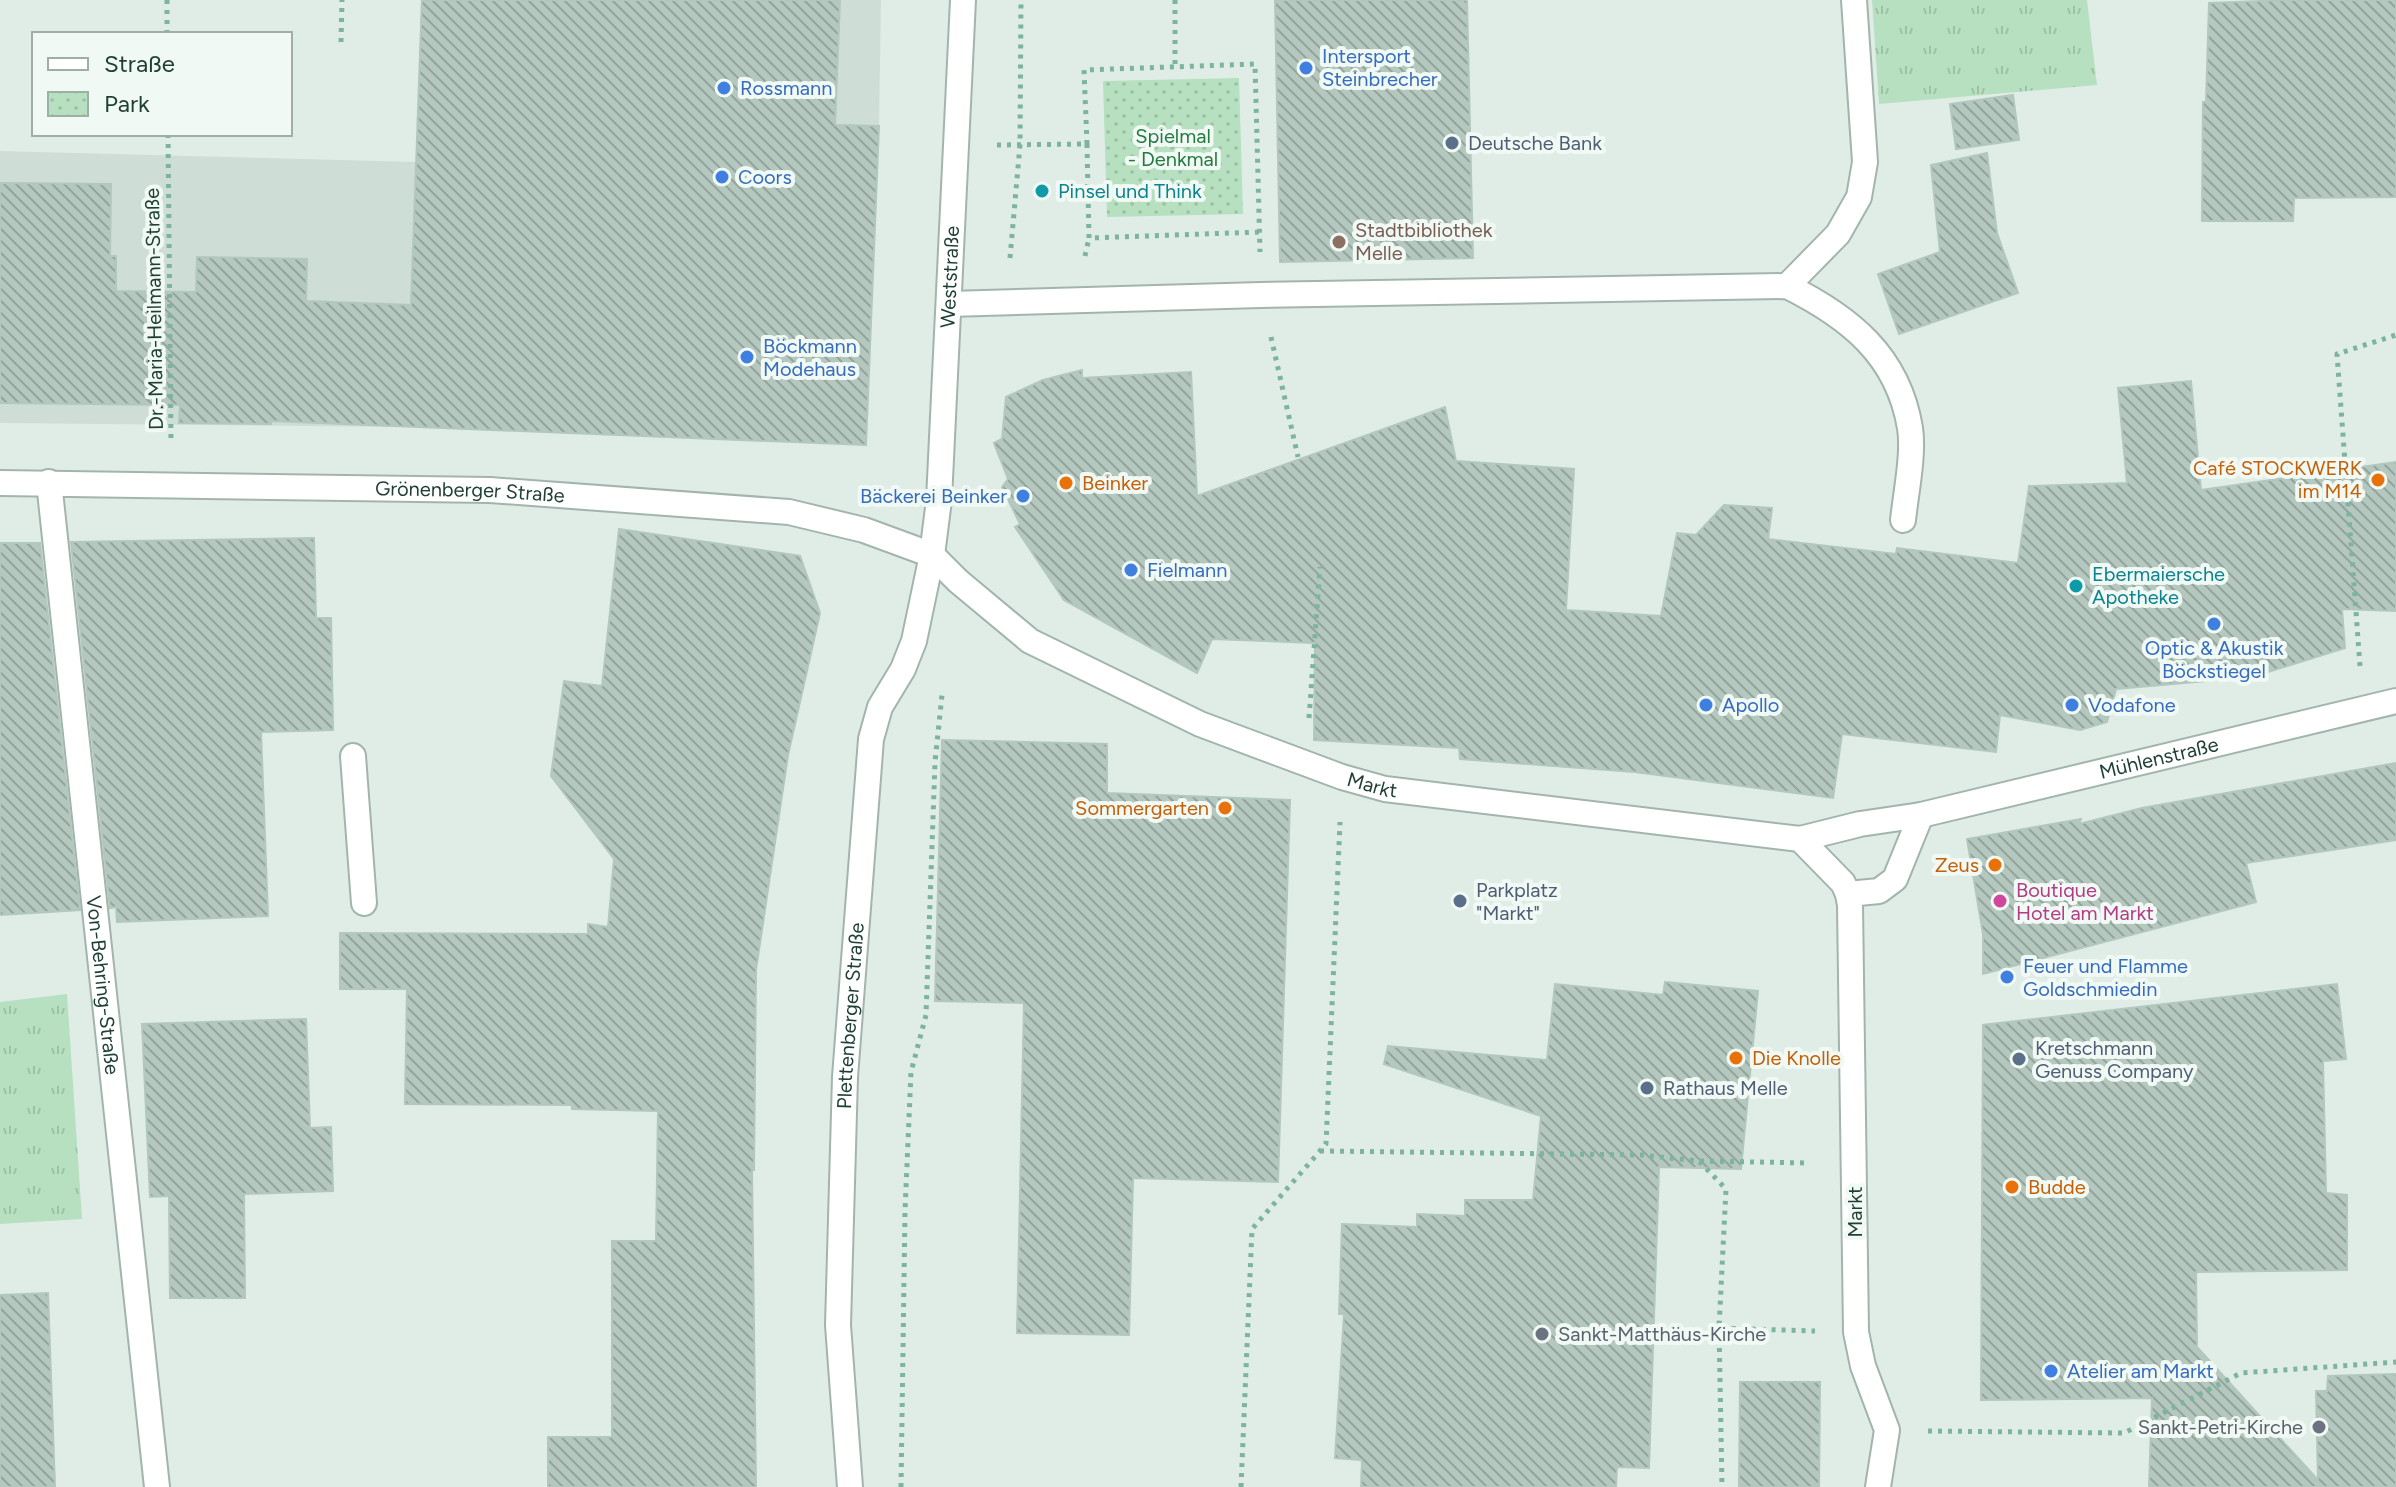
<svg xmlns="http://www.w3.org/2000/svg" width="2396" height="1487" viewBox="0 0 2396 1487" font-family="Figtree,sans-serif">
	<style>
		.built { fill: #ceddd5 }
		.grass { fill: url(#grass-tufts) }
		.park { fill: url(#park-dots) }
		.building { fill: url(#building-back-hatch); stroke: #b2c7bd; stroke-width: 2 }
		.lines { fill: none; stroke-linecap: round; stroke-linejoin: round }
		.minor-casing { stroke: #a2b5ad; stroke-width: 28 }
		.path { stroke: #7db49f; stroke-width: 5; stroke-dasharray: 4 6; stroke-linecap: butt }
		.minor { stroke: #fff; stroke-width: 24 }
		.shop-dot { fill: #3f7fe0; stroke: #f1f9f4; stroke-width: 3 }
		.service-dot { fill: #5c6f8a; stroke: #f1f9f4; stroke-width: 3 }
		.culture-dot { fill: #0f9aa8; stroke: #f1f9f4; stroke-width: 3 }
		.education-dot { fill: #8d6e63; stroke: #f1f9f4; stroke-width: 3 }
		.food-dot { fill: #e8710a; stroke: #f1f9f4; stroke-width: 3 }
		.hotel-dot { fill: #d1479c; stroke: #f1f9f4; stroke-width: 3 }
		.worship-dot { fill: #6b7280; stroke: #f1f9f4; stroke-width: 3 }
		.labels { text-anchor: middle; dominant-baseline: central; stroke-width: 8; stroke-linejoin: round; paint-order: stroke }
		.shop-label { font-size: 20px; fill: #366cbe; stroke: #f1f9f4; text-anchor: start }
		.park-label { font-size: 20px; fill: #247a40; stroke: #f1f9f4 }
		.service-label { font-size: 20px; fill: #4e5e75; stroke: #f1f9f4; text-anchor: start }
		.culture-label { font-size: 20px; fill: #0d838f; stroke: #f1f9f4; text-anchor: start }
		.education-label { font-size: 20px; fill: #785e54; stroke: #f1f9f4; text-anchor: start }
		.street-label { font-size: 20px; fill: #1f3f34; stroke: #f1f9f4 }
		.food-label { font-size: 20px; fill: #c56008; stroke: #f1f9f4; text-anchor: end }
		.hotel-label { font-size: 20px; fill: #b23c85; stroke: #f1f9f4; text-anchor: start }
		.worship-label { font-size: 20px; fill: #5b616d; stroke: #f1f9f4; text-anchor: start }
	</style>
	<defs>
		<pattern id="grass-tufts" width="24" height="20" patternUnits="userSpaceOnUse" patternTransform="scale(2)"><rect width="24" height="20" fill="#b6e0bf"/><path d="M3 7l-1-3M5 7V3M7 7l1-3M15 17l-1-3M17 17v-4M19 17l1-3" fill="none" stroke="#9cc1a5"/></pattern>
		<pattern id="park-dots" width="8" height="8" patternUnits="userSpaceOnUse" patternTransform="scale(2)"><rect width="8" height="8" fill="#b6e0bf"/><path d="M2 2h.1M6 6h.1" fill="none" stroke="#9cc1a5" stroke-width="1.8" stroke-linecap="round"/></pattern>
		<pattern id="building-back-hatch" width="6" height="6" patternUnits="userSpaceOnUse" patternTransform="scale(2)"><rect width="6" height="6" fill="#b5c8bf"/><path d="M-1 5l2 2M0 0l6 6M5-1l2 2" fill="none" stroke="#93a49c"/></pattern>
	</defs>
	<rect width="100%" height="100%" fill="#e0ede6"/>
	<path class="built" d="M421,0H881L879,126L866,445L407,427L0,423V151L416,162Z"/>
	<path class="grass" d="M1872,0H2087L2097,85L1879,104Z
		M67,994L82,1219L0,1224V1002Z"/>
	<path class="park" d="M1239,78L1243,214L1107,217L1103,81Z"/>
	<path class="building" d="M422,0H840L835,125L879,126L866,445L271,421V424L179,423L180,405L0,403V183L111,184L110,256H116V291L196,292L197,257L307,259L306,301L411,305Z
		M1275,0H1467L1473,258L1280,262Z
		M2287,0H2396V197L2294,198L2293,221H2202L2203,102H2206L2209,3Z
		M2013,95L2019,140L1956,149L1950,104Z
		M1987,153L1997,233L2018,293L1899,334L1878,274L1940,252L1931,165Z
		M1082,370V378L1191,372L1197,496L1445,407L1456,461L1574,469L1566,610L1661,616L1677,533L1696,535L1724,505L1772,508L1768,539L1896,554L1897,548L2018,563L2029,486L2127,483L2118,388L2191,381L2201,490L2396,462V611L2342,609L2345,648L2252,677L2116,689L2107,722L2080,730L2000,715L1996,752L1842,734L1833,798L1635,772L1460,759L1459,748L1314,740L1315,643L1212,639L1197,673L1064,600L1015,527L1020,524L1002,487L1008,479L994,443L1002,439L1006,397L1043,380Z
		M619,529L800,556L820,613L788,755L756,970L754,1170H752L756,1487H548V1437H612V1241H656L658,1111L572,1109V1105L405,1104L407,989H340V933L588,934V924L608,927L614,859L551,776L564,681L602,686Z
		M314,538L316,618H331L333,730L261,732L268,916L117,922L116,907L110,908L71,542Z
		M0,543H40L80,910L0,915Z
		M942,740L1107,744V793L1290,800L1278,1182L1133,1178L1129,1335L1017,1333L1024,1003L935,1001Z
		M2396,763V840L2246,863L2256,902L1983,974V934L1967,839L2081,819L2079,824L2142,808Z
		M1665,982L1758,991L1741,1169L1659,1167L1649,1468L1617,1467L1616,1487H1361L1362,1460L1335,1458L1344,1314H1339L1342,1224L1417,1227V1214L1465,1216V1200H1533L1541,1116L1384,1064L1388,1046L1547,1060L1555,984L1663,995Z
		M2337,984L2346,1059L2323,1061L2326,1193L2347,1195V1270L2196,1272L2197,1347L2318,1480L2316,1391H2327L2328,1376L2396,1374V1487H2149L2152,1398L1981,1400L1983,1025Z
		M306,1019L310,1128L331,1127L333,1191L244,1194L245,1298H170L169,1196L150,1197L142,1024Z
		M48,1293L55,1487H0V1295Z
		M1740,1382H1820L1819,1487H1739Z"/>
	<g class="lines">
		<g class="minor-casing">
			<g id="minor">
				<path d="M1787,286L1838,234L1859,197L1865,162L1854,0"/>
				<path d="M949,304L1261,295L1787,286C1849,317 1898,355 1910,428C1914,454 1906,492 1903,520"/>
				<path id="s1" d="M49,482L157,1487"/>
				<path id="s2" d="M0,483L490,490L789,512L864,530L932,555L958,581L1030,641L1200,724L1342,777L1385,789L1800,839L1843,883L1848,894"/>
				<path d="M353,756L364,903"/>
				<path id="s3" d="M1800,839L1860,824L1921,815L2396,701"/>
				<path id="s4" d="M850,1487L838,1325L845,1077L871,739L880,707L903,669L914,641L932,555L939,500L963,0"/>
				<path d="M1878,1487L1887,1430L1863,1366L1856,1332L1850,905L1848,894L1879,891L1895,879L1921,815"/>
			</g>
		</g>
		<path class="path" d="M167,0V34
			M1175,0V66
			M341,42L342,0
			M168,134L171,441
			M1087,144L1084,70L1255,64L1260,252
			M997,145L1087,144L1089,238L1260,232
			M1085,256L1089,238
			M1010,258L1020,145L1021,0
			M1271,337L1298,457
			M2360,666L2337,354L2396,335
			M1309,718L1320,567
			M1320,1151L1641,1155L1699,1161L1726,1189L1719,1328L1815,1331
			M1700,1161L1810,1163
			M1719,1328L1722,1487
			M1928,1431L2124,1433L2241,1373L2396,1362
			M901,1487L905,1211L911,1072L926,1015L935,762L942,695
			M1241,1487L1252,1229L1326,1144L1340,822"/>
		<use href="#minor" class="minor"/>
	</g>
	<g class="shop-dot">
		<circle cx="1306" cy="68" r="8"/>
		<circle cx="724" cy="88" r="8"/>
		<circle cx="722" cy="177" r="8"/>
		<circle cx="747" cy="357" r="8"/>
		<circle cx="1023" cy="496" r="8"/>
		<circle cx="1131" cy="570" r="8"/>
		<circle cx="2214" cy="624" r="8"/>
		<circle cx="1706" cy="705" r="8"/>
		<circle cx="2072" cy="705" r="8"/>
		<circle cx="2007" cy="977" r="8"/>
		<circle cx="2051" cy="1371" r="8"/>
	</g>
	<g class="service-dot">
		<circle cx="1452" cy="143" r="8"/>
		<circle cx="1460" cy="901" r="8"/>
		<circle cx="2019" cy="1059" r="8"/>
		<circle cx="1647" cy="1088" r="8"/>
	</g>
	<g class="culture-dot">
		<circle cx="1042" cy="191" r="8"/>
		<circle cx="2076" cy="586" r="8"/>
	</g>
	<circle class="education-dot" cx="1339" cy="242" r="8"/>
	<g class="food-dot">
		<circle cx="2378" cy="480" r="8"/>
		<circle cx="1066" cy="483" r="8"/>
		<circle cx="1225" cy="808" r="8"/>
		<circle cx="1995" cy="865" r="8"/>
		<circle cx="1736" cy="1058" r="8"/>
		<circle cx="2012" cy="1187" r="8"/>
	</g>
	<circle class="hotel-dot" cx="2000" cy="901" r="8"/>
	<g class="worship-dot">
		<circle cx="1542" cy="1334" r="8"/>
		<circle cx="2319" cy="1427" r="8"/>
	</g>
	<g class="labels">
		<g class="shop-label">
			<text x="1322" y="56">Intersport<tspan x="1322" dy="23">Steinbrecher</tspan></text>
			<text x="740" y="88">Rossmann</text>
			<text x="738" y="177">Coors</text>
			<text x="763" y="346">Böckmann<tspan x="763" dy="23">Modehaus</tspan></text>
			<text x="1007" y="496" text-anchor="end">Bäckerei Beinker</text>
			<text x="1147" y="570">Fielmann</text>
			<text x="2214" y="648" text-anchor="middle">Optic &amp; Akustik<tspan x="2214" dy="23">Böckstiegel</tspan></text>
			<text x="1722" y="705">Apollo</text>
			<text x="2088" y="705">Vodafone</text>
			<text x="2023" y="966">Feuer und Flamme<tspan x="2023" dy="23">Goldschmiedin</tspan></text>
			<text x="2067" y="1371">Atelier am Markt</text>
		</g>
		<g class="park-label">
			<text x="1173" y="136">Spielmal<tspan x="1173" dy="23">- Denkmal</tspan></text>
		</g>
		<g class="service-label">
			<text x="1468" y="143">Deutsche Bank</text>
			<text x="1476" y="890">Parkplatz<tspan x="1476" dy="23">"Markt"</tspan></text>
			<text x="2035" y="1048">Kretschmann<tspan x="2035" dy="23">Genuss Company</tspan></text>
			<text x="1663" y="1088">Rathaus Melle</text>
		</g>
		<g class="culture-label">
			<text x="1058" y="191">Pinsel und Think</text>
			<text x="2092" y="574">Ebermaiersche<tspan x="2092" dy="23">Apotheke</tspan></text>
		</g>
		<g class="education-label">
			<text x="1355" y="230">Stadtbibliothek<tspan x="1355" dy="23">Melle</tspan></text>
		</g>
		<g class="street-label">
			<text stroke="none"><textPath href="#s4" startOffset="1224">Weststraße</textPath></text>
			<text transform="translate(154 309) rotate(-91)">Dr.-Maria-Heilmann-Straße</text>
			<text stroke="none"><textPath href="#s2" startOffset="470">Grönenberger Straße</textPath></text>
			<text stroke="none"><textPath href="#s3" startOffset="368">Mühlenstraße</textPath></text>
			<text stroke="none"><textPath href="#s2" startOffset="1442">Markt</textPath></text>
			<text stroke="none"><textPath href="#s1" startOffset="506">Von-Behring-Straße</textPath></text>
			<text stroke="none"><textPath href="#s4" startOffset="472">Plettenberger Straße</textPath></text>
			<text transform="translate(1855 1212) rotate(-90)">Markt</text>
		</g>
		<g class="food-label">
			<text x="2362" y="468">Café STOCKWERK<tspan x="2362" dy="23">im M14</tspan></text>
			<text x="1082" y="483" text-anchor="start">Beinker</text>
			<text x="1209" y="808">Sommergarten</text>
			<text x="1979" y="865">Zeus</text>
			<text x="1752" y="1058" text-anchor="start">Die Knolle</text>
			<text x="2028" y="1187" text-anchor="start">Budde</text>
		</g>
		<g class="hotel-label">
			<text x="2016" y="890">Boutique<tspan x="2016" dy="23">Hotel am Markt</tspan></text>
		</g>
		<g class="worship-label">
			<text x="1558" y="1334">Sankt-Matthäus-Kirche</text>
			<text x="2303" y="1427" text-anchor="end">Sankt-Petri-Kirche</text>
		</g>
	</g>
	<rect x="32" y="32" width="260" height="104" fill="#f1f9f4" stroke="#9dafa7" stroke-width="2"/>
	<rect x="48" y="58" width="40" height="12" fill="#ffffff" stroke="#9dafa7" stroke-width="2"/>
	<text x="104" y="72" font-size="24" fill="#1f3f34">Straße</text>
	<rect x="48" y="92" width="40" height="24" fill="url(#park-dots)" stroke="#9dafa7" stroke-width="2"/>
	<text x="104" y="112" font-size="24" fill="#1f3f34">Park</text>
</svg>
